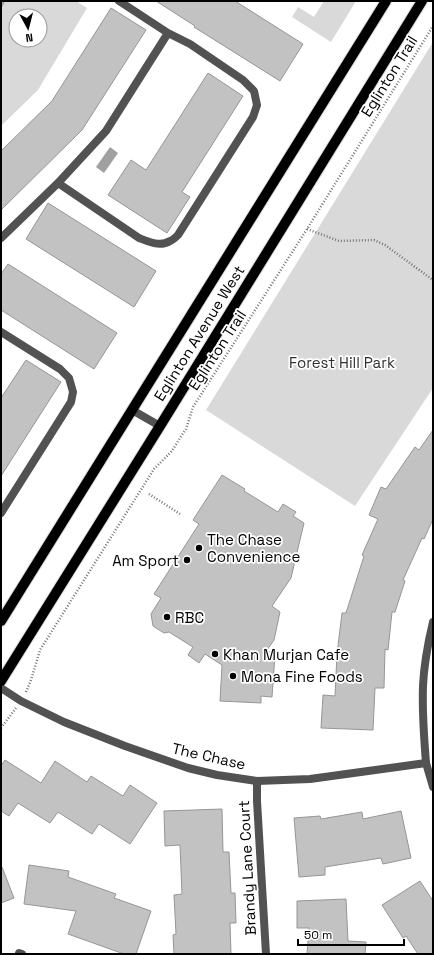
<svg xmlns="http://www.w3.org/2000/svg" width="434" height="955" viewBox="0 0 434 955" font-family="'Space Grotesk',sans-serif">
	<style>
		.green { fill: #d9d9d9; fill-rule: evenodd }
		.water { fill: #a0a0a0 }
		.lines { fill: none; stroke-linecap: round; stroke-linejoin: round }
		.stream { stroke: #a0a0a0; stroke-width: 4 }
		.building { fill: #c2c2c2; stroke: #969696 }
		.primary-casing { stroke: #dbdbdb; stroke-width: 12 }
		.path { stroke: #747474; stroke-width: 2.5; stroke-dasharray: 1 2; stroke-linecap: butt }
		.service { stroke: #525252; stroke-width: 8 }
		.minor { stroke: #525252; stroke-width: 8 }
		.tertiary { stroke: #525252; stroke-width: 8 }
		.primary { stroke: #000; stroke-width: 10 }
		.poi-dot { fill: #000; stroke: #fff; stroke-width: 1.5 }
		.labels { text-anchor: middle; dominant-baseline: central; stroke-width: 3.5; stroke-linejoin: round; paint-order: stroke }
		.street-label { font-size: 15px; fill: #000; stroke: #fff }
		.park-label { font-size: 15px; fill: #303030; stroke: #fff }
		.poi-label { font-size: 15px; fill: #000; stroke: #fff; text-anchor: start }
	</style>
	<rect width="100%" height="100%" fill="#fff"/>
	<path class="green" d="M1,1H76L87,8L38,90L1,126ZM16,16H40V40H16Z
		M324,1H356L331,42L292,17L298,7L314,17Z
		M433,42V388L355,506L206,410Z"/>
	<path class="water" d="M110,147L118,153L104,173L96,167Z"/>
	<g class="lines">
		<path class="stream" d="M1,5L3,1"/>
	</g>
	<path class="building" d="M156,1H235L303,44L280,81L194,27L195,26Z
		M111,8L146,30L82,130L1,210V151L52,101Z
		M208,73L243,96L182,192L190,197L167,233L108,195L131,160L146,170Z
		M48,203L156,271L134,307L26,239Z
		M8,264L117,333L94,369L1,310V274Z
		M26,360L61,382L1,476V398Z
		M433,430V519L424,539L422,538L403,580L405,581L395,612H392L388,650L385,649L384,688H375L373,730L321,728L323,695L335,696L337,654L342,613H346L364,556L362,555L378,519L369,515L381,487L386,489L415,447L419,450Z
		M222,475L245,489L244,491L278,512L283,504L296,512L293,516L304,523L291,578L272,606L280,612L274,640L267,650L275,655L272,697L261,696V703L220,701L222,665L205,654L199,663L188,655L193,647L169,632L164,633L153,626L151,614L161,598L154,594L199,524L193,520Z
		M5,760L41,783L55,761L87,782L91,776L123,796L130,785L157,803L130,844L99,824L92,834L58,812L50,823L18,803L9,816L1,811V766Z
		M222,809L223,852H229L231,893H235L236,923H230L231,954H174L173,935L176,934L174,895L182,894L180,845L165,846L164,811Z
		M401,811L411,858L383,864L381,858L325,867V875L299,877L294,818L320,816L321,819L362,812L363,819Z
		M29,865L69,871L68,877L116,894L114,898L151,911L136,954H124L68,934L76,911L24,904Z
		M1,867H2L14,898L1,903Z
		M420,881L433,901V954H418L406,936L403,938L382,905Z
		M346,899L348,941L366,942L365,954H307L309,928H297V901Z"/>
	<g class="lines">
		<g class="primary-casing">
			<path id="primary" d="M1,621L386,1
				M1,681L160,426L422,1"/>
		</g>
		<path class="path" d="M307,229L339,241L374,240L385,245L433,280
			M149,494L180,514
			M26,692L31,680L40,650L154,469L172,451L180,438L186,429L193,407L307,229L433,26
			M1,728L16,708"/>
		<path class="service" d="M58,183L139,238C149,242 160,247 170,241C173,240 176,237 178,235L253,117L257,105L254,91L243,80L190,44L168,33L119,1
			M1,238L58,183L106,131L168,33
			M1,332L60,369L69,378L73,392L71,402L1,513
			M132,410L160,426"/>
		<path class="minor" d="M426,763C424,738 422,712 423,686C424,664 428,643 433,622
			M257,781V801L266,954
			M19,953L22,954"/>
		<path class="tertiary" d="M1,688L21,701L64,722L125,746L188,768L217,775L257,781L310,779L426,763L433,787"/>
		<use href="#primary" class="primary"/>
	</g>
	<g class="poi-dot">
		<circle cx="199" cy="548" r="4"/>
		<circle cx="187" cy="560" r="4"/>
		<circle cx="167" cy="617" r="4"/>
		<circle cx="215" cy="654" r="4"/>
		<circle cx="233" cy="676" r="4"/>
	</g>
	<g class="labels">
		<g class="street-label">
			<text transform="translate(389 76) rotate(-58)">Eglinton Trail</text>
			<text transform="translate(199 333) rotate(-58)">Eglinton Avenue West</text>
			<text transform="translate(217 350) rotate(-57)">Eglinton Trail</text>
			<text transform="translate(209 756) rotate(13)">The Chase</text>
			<text transform="translate(247 868) rotate(-93)">Brandy Lane Court</text>
		</g>
		<g class="park-label">
			<text x="342" y="362">Forest Hill Park</text>
		</g>
		<g class="poi-label">
			<text x="207" y="539">The Chase<tspan x="207" dy="17">Convenience</tspan></text>
			<text x="179" y="560" text-anchor="end">Am Sport</text>
			<text x="175" y="617">RBC</text>
			<text x="223" y="654">Khan Murjan Cafe</text>
			<text x="241" y="676">Mona Fine Foods</text>
		</g>
	</g>
	<rect width="434" height="955" fill="none" stroke="#000000" stroke-width="4"/>
	<g transform="translate(28 28) rotate(173)"><circle r="19" fill="#ffffff" stroke="#999999"/>
	<path d="M0-3L7 15L0 10L-7 15Z" fill="#000000"/>
	<text y="-6" font-size="11" font-weight="bold" text-anchor="middle" fill="#000000">N</text>
	</g>
	<path d="M298 939v6h106v-6" fill="none" stroke="#000000" stroke-width="2"/>
	<text x="304" y="939" font-size="12" fill="#000000" stroke="#ffffff" stroke-width="3" paint-order="stroke">50 m</text>
</svg>
